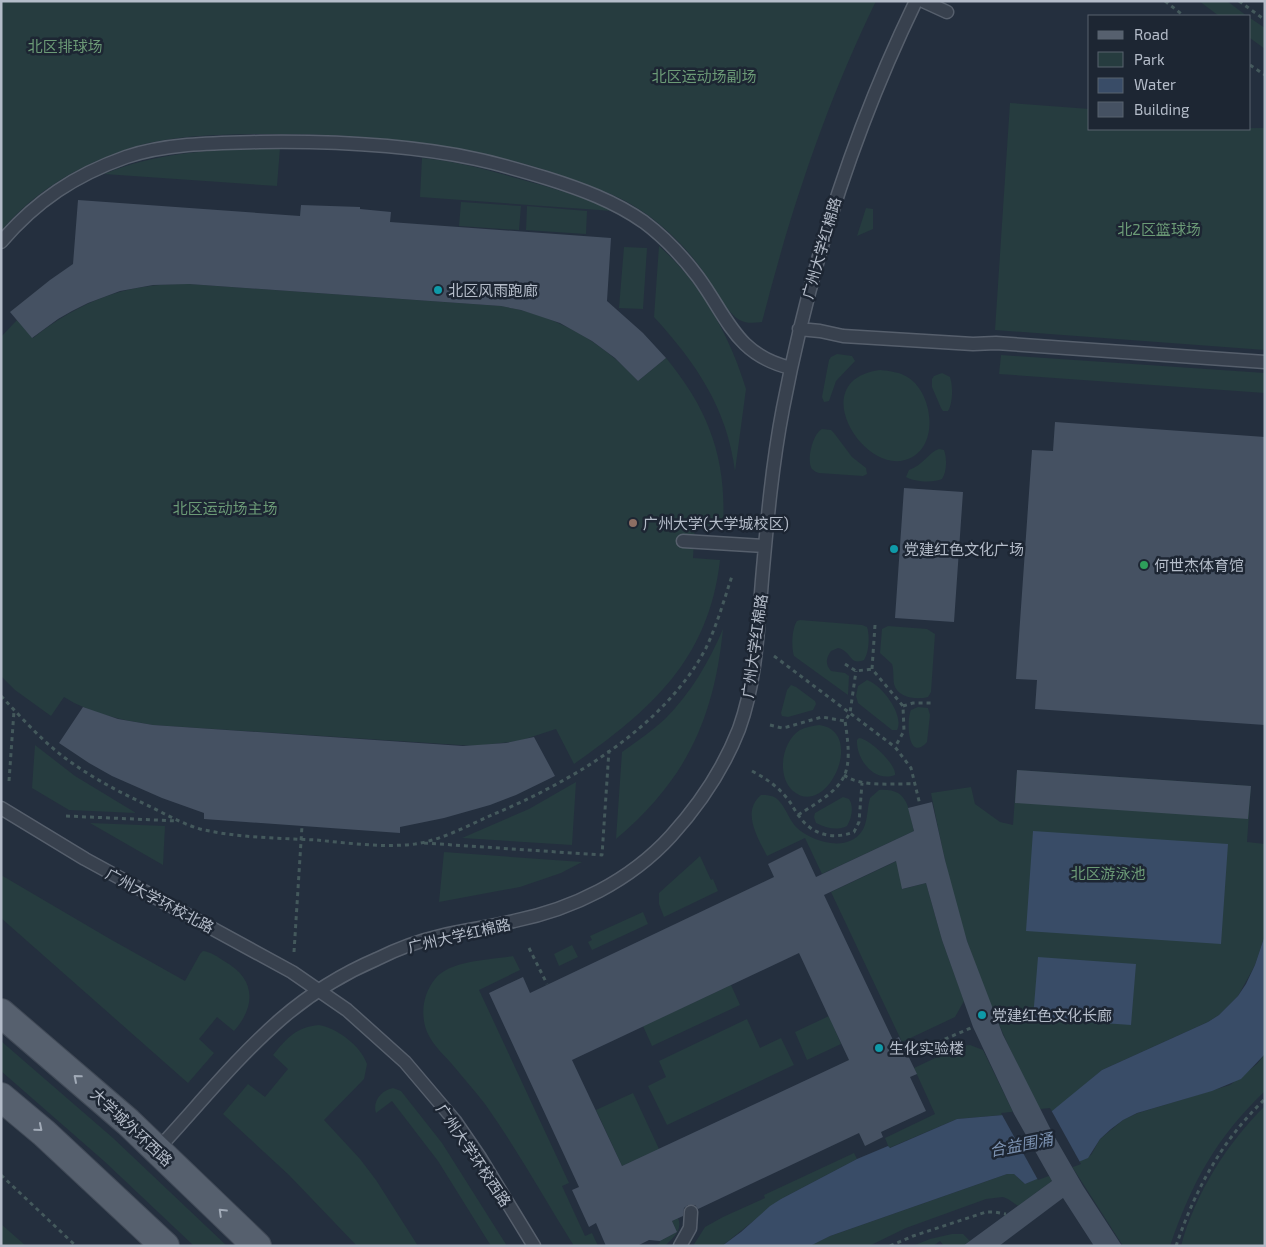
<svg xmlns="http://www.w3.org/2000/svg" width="1266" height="1247" viewBox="0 0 1266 1247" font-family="'Exo 2','Noto Sans SC',sans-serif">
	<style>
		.green { fill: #263c3f }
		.water { fill: #394c67 }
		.pier { fill: #242f3e }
		.building { fill: #455162; fill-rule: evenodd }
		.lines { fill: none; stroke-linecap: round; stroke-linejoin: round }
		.lane-casing { stroke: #565f6c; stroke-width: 15 }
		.primary-casing { stroke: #414a57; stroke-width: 30 }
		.path { stroke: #44595c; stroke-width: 3; stroke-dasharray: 4 4; stroke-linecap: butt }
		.lane { stroke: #38414e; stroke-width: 12 }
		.primary { stroke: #56606e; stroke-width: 28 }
		.oneway { stroke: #a1aab7 }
		.culture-dot { fill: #0f9aa8; stroke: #1d2633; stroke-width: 2 }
		.education-dot { fill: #8d6e63; stroke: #1d2633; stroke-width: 2 }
		.leisure-dot { fill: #2e9e5b; stroke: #1d2633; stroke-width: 2 }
		.labels { text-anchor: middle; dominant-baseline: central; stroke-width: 5; stroke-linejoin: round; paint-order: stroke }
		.park-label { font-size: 15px; fill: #6b9a76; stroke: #1d2633 }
		.street-label { font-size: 15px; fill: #b4bcc9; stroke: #1d2633 }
		.poi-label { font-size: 15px; fill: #b4bcc9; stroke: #1d2633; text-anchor: start }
		.water-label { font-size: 16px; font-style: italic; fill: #7c92b1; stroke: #1d2633 }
	</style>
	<rect width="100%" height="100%" fill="#242f3e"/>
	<path class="green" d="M1,1H876C825,106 791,209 762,322C754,323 745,324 738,319C725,310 714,287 705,274C682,240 646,208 608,193C493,145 384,133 260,134C216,135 167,135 125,150C76,167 35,191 1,231Z
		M1199,1H1227L1247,16H1219Z
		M1250,18L1265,28V49L1250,38Z
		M1010,103L1090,109V129L1265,128V350L995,330Z
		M280,148L277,186L104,174C160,151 221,149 280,148Z
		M422,158C454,161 485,169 516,178C549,187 582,196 613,211L420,197Z
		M461,202L521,206L519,230L459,226Z
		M527,206L587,211L586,234L526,230Z
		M866,208L873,209V229L857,236Z
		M659,246C701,283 730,336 746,389L735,471C727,408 696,363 654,317Z
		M624,247L647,248L643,309L619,308Z
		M189,284L501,306C555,315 602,341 638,381L666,358C709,410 727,459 723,527L695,525L693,558L720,560C709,659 651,710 574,764L556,729L519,741L475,746L153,725C122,720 91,714 64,697L51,716L15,690L1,676V337L17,320L33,338C82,300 126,283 189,284Z
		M837,354L852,356L855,361L836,381L829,401L824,402L822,397L829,360L831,357Z
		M1001,355L1265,373V393L999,374Z
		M880,370C890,371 900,372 909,378C934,395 940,450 905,460C862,473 805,380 880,370Z
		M942,373L950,377C953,386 953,403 948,411H943L941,408L932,387V379L934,376Z
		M822,429L831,430L834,433L852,457L866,468L867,474L863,476L819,473C816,472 814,471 812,469C806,461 813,433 822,429Z
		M939,449L944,450C947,458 947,472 942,479C934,483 914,482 906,477L909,470C922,466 929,452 939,449Z
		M800,620L862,625L867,627C870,635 869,653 864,660C849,666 852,651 838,648L831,651C826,658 825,664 831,671L845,673L849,676L848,695L794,656C791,647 792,628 797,621Z
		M888,626L927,629L935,634L931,692L928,697C917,700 897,698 894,684C893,677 894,671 892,664L880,653L882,629Z
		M723,629C714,719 686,780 616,839L622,752C637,741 652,731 665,719C691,693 709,662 723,629Z
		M867,680C881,684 905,715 897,730H892L858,703L856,696L858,686Z
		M791,685L796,687L815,701L816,704L813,710L788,717L782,716L781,713L787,690Z
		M918,707L928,708L930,715L927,742C908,763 906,721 911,710Z
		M819,725C867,731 827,820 793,791C776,776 782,741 800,730C806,727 813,726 819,725Z
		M859,738C870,739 897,765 895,775C874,783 856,759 857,740Z
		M35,745L75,776L136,813L69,810L32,788Z
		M1017,770L1251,786L1247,842L1265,844V935L1255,965L1238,996L1219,1015L1208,1022L1102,1070L1061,1105L1052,1111L1041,1112C1012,1056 986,1000 967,941C951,893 941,843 931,793L971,787L975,804L1000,822L1013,825Z
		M576,782L572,845L462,838L529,809Z
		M879,790C909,788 908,808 914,831L822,874L805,838L767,856C758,838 741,812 761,795C766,795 771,795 776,798C785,805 788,818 796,827C811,842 848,853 862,831C868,822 867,808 870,798Z
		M843,797L849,799C854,806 852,818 847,826C837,831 826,828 816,823L814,817L815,813Z
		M90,823L165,826L163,865Z
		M918,851L903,889L926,883L942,940L964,1001L955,1017L902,1042L831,892Z
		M444,852L582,862L561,873L520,887L439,902Z
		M700,856L711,880L713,879L718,891L664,917L659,904V893Z
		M1,875L110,939L185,981L200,954L203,951C211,952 218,957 224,961C255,978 257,1005 234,1031L217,1017L199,1039L214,1053L188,1083L1,918Z
		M643,912L648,924L592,950L588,942L592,940L590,936Z
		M572,945L578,957L559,966L554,954Z
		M513,956L520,970L479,990L569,1183L562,1186L585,1236L592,1233L598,1246H574C544,1198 517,1149 485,1104C474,1090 462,1076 451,1063C441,1052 429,1041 425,1026C421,1009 424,993 435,979C450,960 490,960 513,956Z
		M731,985L740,1005L652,1046L643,1026Z
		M829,1016L841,1044L807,1060L795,1032Z
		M747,1019L760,1048L781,1038L794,1065L667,1125L648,1086L666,1077L659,1061Z
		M319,1025C337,1028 361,1046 367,1064L364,1079L324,1120L360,1159L376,1180L418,1246H357L289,1175L223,1114L248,1084L265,1097L288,1069L273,1055C287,1038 296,1027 319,1025Z
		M1,1041L113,1138L227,1246H194L104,1161L1,1071Z
		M970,1045L983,1050L1014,1114L957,1119L889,1148L885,1138L935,1114L914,1068L961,1046Z
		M1265,1054V1091C1216,1138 1192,1182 1170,1246H1123L1071,1165L1091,1155L1100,1139L1123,1120L1138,1113L1230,1085L1257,1064Z
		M393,1088L401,1091L442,1143L507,1246H491L438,1161L392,1101L376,1113C372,1101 382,1090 393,1088Z
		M633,1093L659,1149L622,1166L596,1110Z
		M1265,1106V1246H1181C1195,1194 1227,1143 1265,1106Z
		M854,1153L857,1159L781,1199L722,1246H693L705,1227L723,1217L765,1198L764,1195Z
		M1007,1174H1014L1025,1184L1048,1174L1052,1181L1018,1206L1008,1199L1003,1197L986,1199L906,1228L869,1246H810L830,1236Z
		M678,1218C683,1230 673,1238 665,1246H654L660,1243V1241L677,1232L672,1221Z
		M1,1224L26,1246H1Z
		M952,1234H963L970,1241L963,1246H944L940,1241L933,1246L915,1245L930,1239Z"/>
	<path class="water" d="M1033,831L1228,844L1221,944L1026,931Z
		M1265,935V1054L1241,1079L1212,1091L1137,1113L1123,1120L1111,1129L1100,1139L1088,1158L1025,1184L1014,1174H1007L830,1236L810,1246H722L741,1232L770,1206L781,1199L857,1159L888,1146L890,1148L957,1119L1052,1111L1102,1070L1208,1022L1219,1015L1238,996L1246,984L1255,965Z
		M1038,957L1136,964L1131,1025L1033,1018Z"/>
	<path class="pier" d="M1050,1108L1081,1164L1038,1180L1001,1113Z"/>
	<path class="building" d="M78,200L300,216L301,205L360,207V209L391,212L390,222L611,238L607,301L643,333L666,358L638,381L615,358L592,341L560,323L521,310L501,306L189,284L153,285L120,291L88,303L72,311L58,319L32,338L10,312L50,280L73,264Z
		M1055,422L1265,437V725L1035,709L1037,680L1016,679L1032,450L1053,451Z
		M904,488L963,492L954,622L895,618Z
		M83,707L118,719L153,725L463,746L506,743L534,737L555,776L516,795L490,805L444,818L400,827V833L204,819V813L162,798L112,776L89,763L59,743Z
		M1017,770L1251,786L1248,819L1015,803Z
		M932,802L945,860L967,941L1003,1035L1053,1134L1083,1186L1122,1246H1094L1063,1198L999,1246H963L1052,1181L1014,1114L973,1027L942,940L926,883L902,889L896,861L824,895L893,1040L899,1037L917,1074L910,1077L926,1111L881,1132L883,1137L865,1146L859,1133L698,1209L695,1205H688L684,1208L683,1216L672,1221L677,1232L660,1241L649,1240L637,1246H606L596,1223L589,1227L572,1190L579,1187L489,993L523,977L530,993L774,877L768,864L802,847L816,877L914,831L908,808ZM799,953L849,1060L622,1166L572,1060Z"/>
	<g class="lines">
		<g class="lane-casing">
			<path id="lane" d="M923,1L947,12
				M1,242C36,201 75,175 126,157C168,143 216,143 260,142C333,141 405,144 476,159C500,164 523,171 546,178C581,189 614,201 644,222C664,237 683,257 698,277C728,318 736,355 791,368
				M799,329L820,331L843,336L973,344L996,343L1265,362
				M683,541L765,546
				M1,808L85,859L292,972L347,1010L405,1062L455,1121L479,1156L534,1246
				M157,1150C198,1106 236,1058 281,1019C310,994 342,974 377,959C397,949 418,941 440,936C465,930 490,927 514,921C573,909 630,881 671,836C700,804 723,770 739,729C756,682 758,630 762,580C767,523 772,465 783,408C810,267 853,131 916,1
				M680,1246L690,1228L691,1212"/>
		</g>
		<g class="primary-casing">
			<path id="primary" d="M1,1013L128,1122L257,1246
				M1,1097L44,1133L165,1246"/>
		</g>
		<path class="path" d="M1165,1L1184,16
			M1239,1L1265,20
			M1250,65L1265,75
			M875,625L872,669L903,706L904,731L895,747
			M774,656L895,747L911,768L920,805
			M845,664L856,671L872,669
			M1,696C21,717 42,741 65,758C92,778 121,793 151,807C167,815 183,824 200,829C238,838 278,838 316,840C348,843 383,848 415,844C442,840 469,825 494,814C573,781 665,726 706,648C717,625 724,600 732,576
			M903,706L913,703H931
			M770,725L782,728L787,727L822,717L845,721
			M752,771C765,778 776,785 786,797C791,802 794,810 799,816C812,835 833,840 854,832L859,822L862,783
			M844,775C861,788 895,783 915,784
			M9,781L14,711
			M798,815C846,785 854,779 845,721L850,713L856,671
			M66,816L178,821
			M424,843L602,855L609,750
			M529,948L547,984
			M294,952L302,826
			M908,1055L973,1027
			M1,1175L76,1246
			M890,1246L913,1236L986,1212H994L1006,1214
			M1176,1246C1195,1190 1222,1140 1265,1099"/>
		<use href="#lane" class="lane"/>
		<use href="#primary" class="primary"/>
	</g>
	<defs><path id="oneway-chevron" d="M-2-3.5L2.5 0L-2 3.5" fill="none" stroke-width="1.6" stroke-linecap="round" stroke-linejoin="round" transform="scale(1.25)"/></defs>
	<g class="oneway">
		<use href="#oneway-chevron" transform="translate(77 1078) rotate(-139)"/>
		<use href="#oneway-chevron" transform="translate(39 1128) rotate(40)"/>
		<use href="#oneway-chevron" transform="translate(222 1212) rotate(-136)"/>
	</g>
	<g class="culture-dot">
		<circle cx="438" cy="290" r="5"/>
		<circle cx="894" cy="549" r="5"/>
		<circle cx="982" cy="1015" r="5"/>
		<circle cx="879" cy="1048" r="5"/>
	</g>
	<circle class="education-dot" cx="633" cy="523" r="5"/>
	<circle class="leisure-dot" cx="1144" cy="565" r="5"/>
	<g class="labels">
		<g class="park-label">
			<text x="65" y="46">北区排球场</text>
			<text x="704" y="76">北区运动场副场</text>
			<text x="1159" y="229">北2区篮球场</text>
			<text x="225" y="508">北区运动场主场</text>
			<text x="1108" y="873">北区游泳池</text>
		</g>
		<g class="street-label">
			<text transform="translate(821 248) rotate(-74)">广州大学红棉路</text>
			<text transform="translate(754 646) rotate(-82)">广州大学红棉路</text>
			<text transform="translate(160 900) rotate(28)">广州大学环校北路</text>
			<text transform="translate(459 935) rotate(-13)">广州大学红棉路</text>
			<text transform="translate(132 1127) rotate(43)">大学城外环西路</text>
			<text transform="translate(474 1155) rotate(56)">广州大学环校西路</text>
		</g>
		<g class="poi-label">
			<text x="448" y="290">北区风雨跑廊</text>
			<text x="643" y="523">广州大学(大学城校区)</text>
			<text x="904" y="549">党建红色文化广场</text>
			<text x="1154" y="565">何世杰体育馆</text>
			<text x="992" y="1015">党建红色文化长廊</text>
			<text x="889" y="1048">生化实验楼</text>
		</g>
		<g class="water-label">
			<text transform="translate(1021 1144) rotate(-11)">合益围涌</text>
		</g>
	</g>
	<rect width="1266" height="1247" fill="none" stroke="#b4bcc9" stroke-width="5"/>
	<rect x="1088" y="15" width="162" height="115" fill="#1d2633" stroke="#59626f"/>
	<rect x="1098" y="31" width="25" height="8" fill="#56606e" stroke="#59626f"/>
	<text x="1134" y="40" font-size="15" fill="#b4bcc9">Road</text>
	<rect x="1098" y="52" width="25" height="15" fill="#263c3f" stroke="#59626f"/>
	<text x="1134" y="65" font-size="15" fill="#b4bcc9">Park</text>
	<rect x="1098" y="78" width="25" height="15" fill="#394c67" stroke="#59626f"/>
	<text x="1134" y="90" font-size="15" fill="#b4bcc9">Water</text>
	<rect x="1098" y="102" width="25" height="15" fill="#455162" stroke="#59626f"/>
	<text x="1134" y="115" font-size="15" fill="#b4bcc9">Building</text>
</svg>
